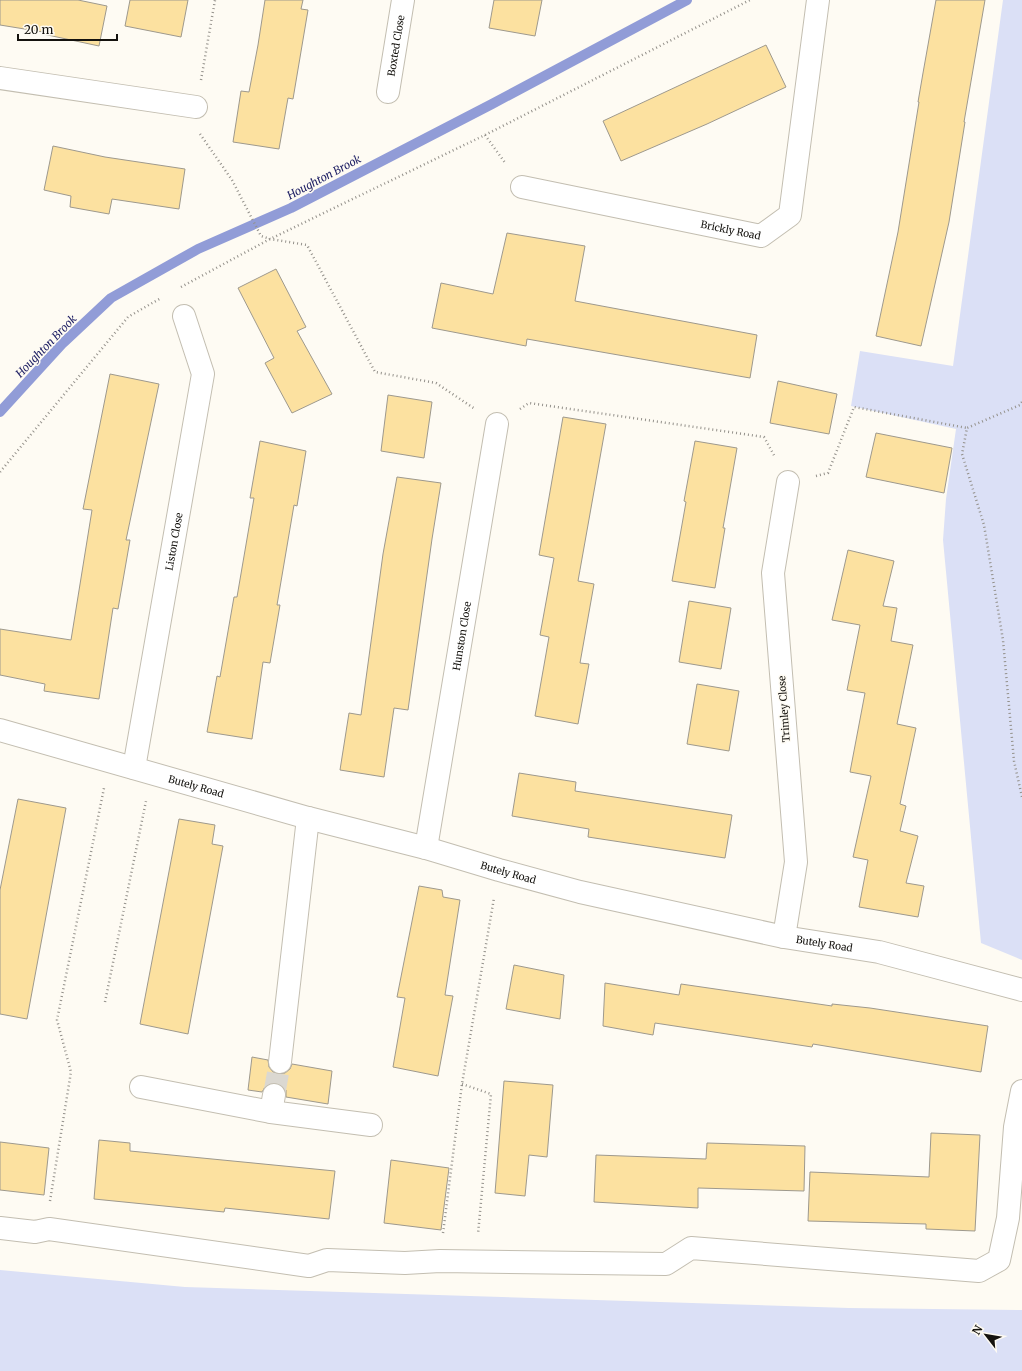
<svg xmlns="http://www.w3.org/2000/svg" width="1022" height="1371" viewBox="0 0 1022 1371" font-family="Merriweather,serif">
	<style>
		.green { fill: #dbe0f6 }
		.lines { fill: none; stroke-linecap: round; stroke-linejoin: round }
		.stream { stroke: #919cd7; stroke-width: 10 }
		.building { fill: #fce1a0; stroke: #9e998d }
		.minor-tunnel { stroke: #dbd8d1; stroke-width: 22; stroke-dasharray: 22 11; stroke-linecap: butt }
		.minor-casing { stroke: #c3beb1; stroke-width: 24 }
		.path { stroke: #94918b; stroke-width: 2.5; stroke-dasharray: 1 3; stroke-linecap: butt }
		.minor { stroke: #fff; stroke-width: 22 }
		.labels { text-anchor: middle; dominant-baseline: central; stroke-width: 3; stroke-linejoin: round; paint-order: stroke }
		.street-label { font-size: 10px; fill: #14120e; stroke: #fefbf3 }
		.water-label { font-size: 11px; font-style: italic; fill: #202165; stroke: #fefbf3 }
	</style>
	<rect width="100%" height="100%" fill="#fefbf3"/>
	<path class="green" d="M1003,0H1022V960L981,943L943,540L946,499L956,429L851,406L860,351L953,366Z
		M0,1270L185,1287L849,1308L1022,1310V1371H0Z"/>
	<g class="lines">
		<path class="stream" d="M0,412L63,343L111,298L198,249L291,208L492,104L687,0"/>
	</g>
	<path class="building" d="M0,0H78L107,6L99,46L43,34V32L0,25Z
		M130,0H188L181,37L125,26Z
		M265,0H303L301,9L308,10L293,99L288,98L279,149L233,142L241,91L249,92L258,45Z
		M494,0H542L535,36L489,28Z
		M936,0H985L964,122H965L949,222L921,346L876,336L898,232L919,102H918L923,73Z
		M766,45L786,87L707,124L621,161L603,121Z
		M53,146L105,157L185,169L179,209L112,199L109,214L70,207L71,196L44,190Z
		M507,233L585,246L575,301L757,335L750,378L527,339L526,346L432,328L441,283L493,294Z
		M276,269L306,327L297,331L332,394L292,413L265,363L274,358L238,288Z
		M110,374L159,384L126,540H130L118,609L113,608L99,699L44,691L45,684L0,675V629L71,640L92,510L83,509Z
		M778,381L837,394L829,434L770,423Z
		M388,395L432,402L424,458L381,451Z
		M563,417L606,424L578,581L594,584L580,663L589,664L578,724L535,716L549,637L540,635L554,558L539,555Z
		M876,433L952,448L944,493L866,477Z
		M260,441L306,451L297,506L294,505L277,605H280L270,663L263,662L252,739L207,732L217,676L220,677L234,597H237L254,498H250Z
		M695,441L737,448L723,528H725L715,588L672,581L686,502L684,501Z
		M397,477L441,483L432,539L408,710L394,708L384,777L340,770L349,713L361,715L383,554Z
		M848,550L894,561L883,606L897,608L891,641L913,645L897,724L916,728L900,804L906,806L900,831L918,836L906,883L924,886L918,917L859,907L868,860L853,857L871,776L850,772L865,693L847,690L860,625L832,620Z
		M689,601L731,608L721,669L679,662Z
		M697,684L739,691L729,751L687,744Z
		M519,773L576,782L575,791L732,815L725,858L588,837L589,829L512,816Z
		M18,799L66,808L27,1019L0,1014V890Z
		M179,819L215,825L212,844L223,846L188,1034L140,1024Z
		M419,886L442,890L443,897L460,900L445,995L453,996L438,1076L393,1067L405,998L397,997Z
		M514,965L564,975L560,1019L506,1009Z
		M605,983L679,995L681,984L832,1006V1004L870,1008L988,1026L981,1072L813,1044L812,1047L655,1023L653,1035L603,1026Z
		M252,1057L268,1060L269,1067L273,1072L278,1074L285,1073L290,1069L292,1064L332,1071L328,1104L286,1097V1090L282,1086L276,1083H269L265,1087L262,1092L248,1090Z
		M504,1081L553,1085L547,1157L529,1155L525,1196L495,1193Z
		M931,1133L980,1135L975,1231L926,1229V1224L808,1221L810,1172L929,1177Z
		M99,1140L130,1143V1151L335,1171L329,1219L225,1208L224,1212L94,1199Z
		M0,1142L49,1148L44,1195L0,1190Z
		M707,1143L805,1146L804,1191L698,1188V1208L594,1202L596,1155L706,1159Z
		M391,1160L449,1168L441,1230L384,1223Z"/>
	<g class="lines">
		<path class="minor-tunnel" d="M274,1095L280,1062"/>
		<g class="minor-casing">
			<g id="minor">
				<path d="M0,78L196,107"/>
				<path id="s1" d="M388,92L403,0"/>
				<path id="s2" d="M522,187L761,236L790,215L818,0"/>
				<path id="s3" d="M0,730L308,818L426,848L499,870L580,892L784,937L879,952L1022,990"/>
				<path id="s4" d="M134,768L203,374L184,316"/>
				<path id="s5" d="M426,848L497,424"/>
				<path d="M784,937L796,862L773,573L788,482"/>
				<path d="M280,1062L308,818"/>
				<path d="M141,1087L271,1112"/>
				<path d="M274,1095L271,1112L371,1125"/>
				<path d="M0,1228L35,1232L49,1229L309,1266L327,1260L405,1263L440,1261L666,1264L691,1248L979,1271L999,1260L1008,1218L1015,1127L1022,1091"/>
			</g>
		</g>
		<path class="path" d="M201,80L215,0
			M200,134L232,180L261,236L270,239L307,245L375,372L436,383L475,409
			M485,135L506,164
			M181,287L270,239L485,135L750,0
			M1022,402L1020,405L967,428L962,454L984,525L1003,640L1014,761L1022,797
			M520,409L529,403L764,437L775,457
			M0,472L128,317L161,298
			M816,476L828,473L854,407L967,428
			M105,1002L146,801
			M462,1084L491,1094L478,1234
			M50,1201L71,1072L57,1020L104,788
			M443,1233L462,1084L494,898"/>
		<use href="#minor" class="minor"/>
	</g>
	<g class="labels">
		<g class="street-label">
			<text stroke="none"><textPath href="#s1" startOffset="47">Boxted Close</textPath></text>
			<text stroke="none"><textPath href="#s2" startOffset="213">Brickly Road</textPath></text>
			<text stroke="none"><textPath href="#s4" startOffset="230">Liston Close</textPath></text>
			<text stroke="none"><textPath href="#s5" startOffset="215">Hunston Close</textPath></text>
			<text transform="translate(784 709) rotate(-94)">Trimley Close</text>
			<text stroke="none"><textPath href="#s3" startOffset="204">Butely Road</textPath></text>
			<text stroke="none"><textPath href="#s3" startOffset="528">Butely Road</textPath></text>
			<text stroke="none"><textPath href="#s3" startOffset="852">Butely Road</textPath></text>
		</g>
		<g class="water-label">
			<text transform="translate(324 177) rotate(-28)">Houghton Brook</text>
			<text transform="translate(46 346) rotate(-46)">Houghton Brook</text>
		</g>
	</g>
	<g transform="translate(986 1335) rotate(301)" stroke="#fefbf3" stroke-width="3" paint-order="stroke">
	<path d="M0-3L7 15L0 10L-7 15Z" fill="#14120e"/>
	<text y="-6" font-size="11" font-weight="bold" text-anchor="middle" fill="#14120e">N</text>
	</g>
	<path d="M18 34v6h99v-6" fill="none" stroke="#14120e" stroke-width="2"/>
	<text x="24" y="34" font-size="12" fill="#14120e" stroke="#fefbf3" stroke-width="3" paint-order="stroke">20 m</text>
</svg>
